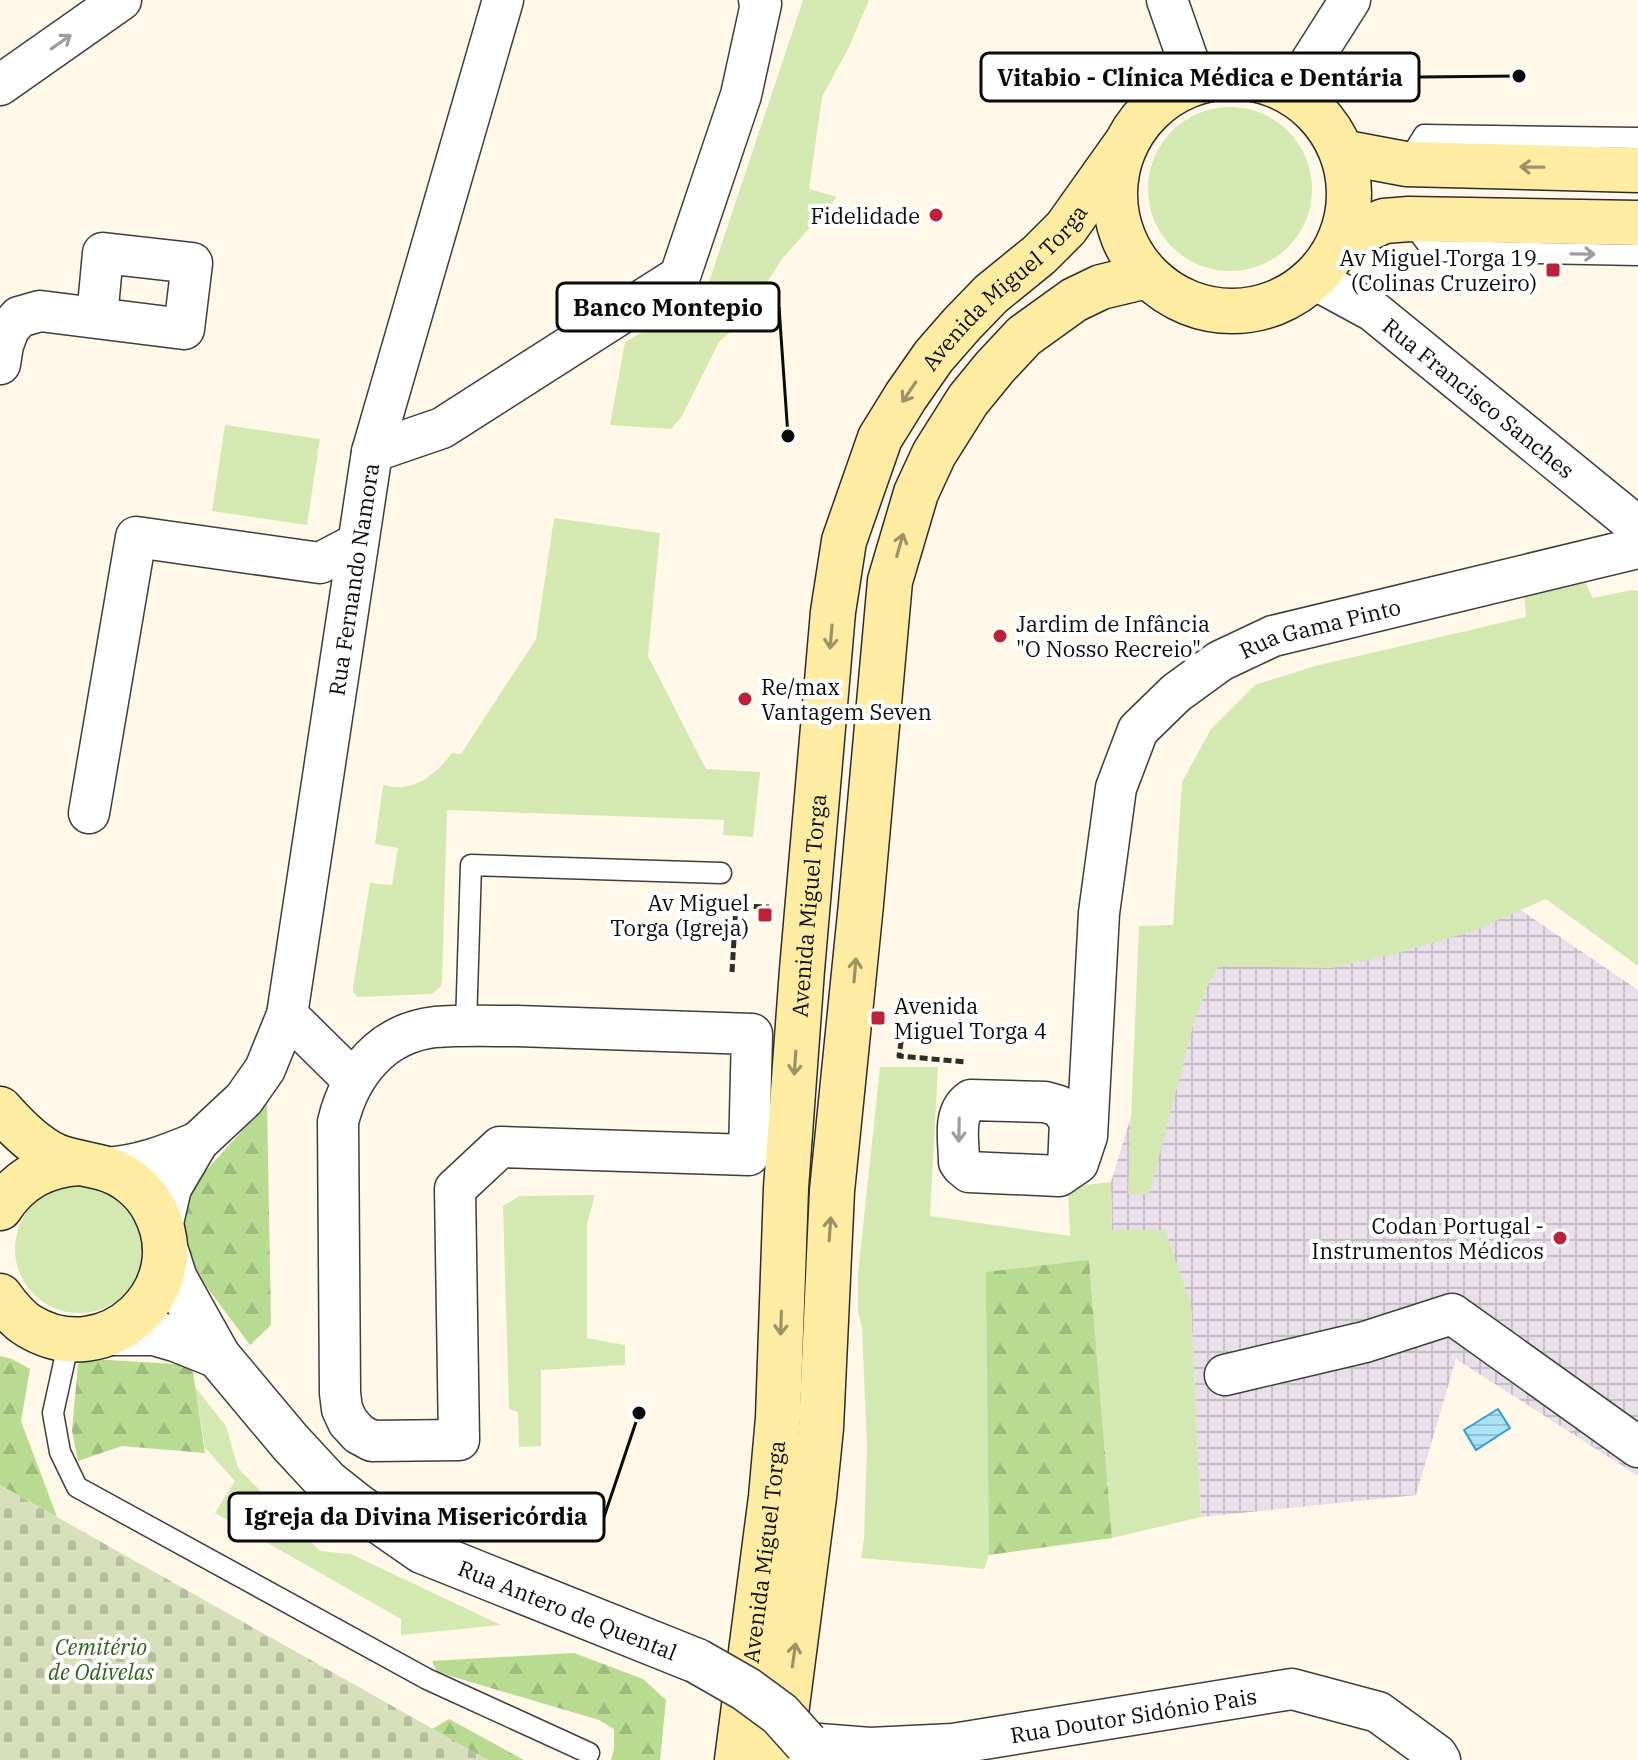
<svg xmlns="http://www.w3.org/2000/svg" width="1638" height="1760" viewBox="0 0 1638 1760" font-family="'IBM Plex Serif',serif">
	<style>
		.industrial { fill: url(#industrial-grid) }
		.grass { fill: #d4e9b2 }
		.forest { fill: url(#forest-firs) }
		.cemetery { fill: url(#cemetery-stones) }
		.water { fill: url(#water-rules); stroke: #32a0cf; stroke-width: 2 }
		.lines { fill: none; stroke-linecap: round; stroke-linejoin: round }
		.service-casing { stroke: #3e3e3e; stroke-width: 23 }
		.minor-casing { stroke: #3e3e3e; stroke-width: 43 }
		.tertiary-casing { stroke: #3e3e3e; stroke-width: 47 }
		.secondary-casing { stroke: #2d2d2d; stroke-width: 47 }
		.path { stroke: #2d2d2d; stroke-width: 5; stroke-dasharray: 8 4; stroke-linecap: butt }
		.service { stroke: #fff; stroke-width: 20 }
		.minor { stroke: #fff; stroke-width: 40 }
		.tertiary { stroke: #fff; stroke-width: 44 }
		.secondary { stroke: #ffeca3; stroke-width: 44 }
		.tertiary-bridge-casing { stroke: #3e3e3e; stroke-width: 47; stroke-linecap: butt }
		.tertiary-bridge { stroke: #fff; stroke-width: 44 }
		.oneway { stroke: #9d9d9d }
		.oneway2 { stroke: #9d9266 }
		.poi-dot { fill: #bc2138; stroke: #fff; stroke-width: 3 }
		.labels { text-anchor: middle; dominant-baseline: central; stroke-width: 8; stroke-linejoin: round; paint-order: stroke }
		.poi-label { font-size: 22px; fill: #0b0b0b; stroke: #fff; text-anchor: end }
		.street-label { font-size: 22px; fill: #0b0b0b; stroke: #fff }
		.park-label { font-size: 22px; font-style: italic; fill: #31621b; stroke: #fff }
		.leader { fill: none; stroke: #0b0b0b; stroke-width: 3 }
		.callout-dot { fill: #0b0b0b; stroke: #fff; stroke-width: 3 }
		.callout { fill: #fff; stroke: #0b0b0b; stroke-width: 3 }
		.callout-label { font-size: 24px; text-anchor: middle; font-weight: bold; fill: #0b0b0b }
	</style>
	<defs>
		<pattern id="industrial-grid" width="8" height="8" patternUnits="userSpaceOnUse" patternTransform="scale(2)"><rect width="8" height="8" fill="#e8deea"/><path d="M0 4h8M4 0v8" fill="none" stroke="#c6bdc7"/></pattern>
		<pattern id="forest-firs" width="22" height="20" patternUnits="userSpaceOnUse" patternTransform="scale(2)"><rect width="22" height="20" fill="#b9da91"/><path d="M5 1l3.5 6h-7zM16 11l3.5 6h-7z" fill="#9eba7c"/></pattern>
		<pattern id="cemetery-stones" width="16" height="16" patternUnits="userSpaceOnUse" patternTransform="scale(2)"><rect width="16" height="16" fill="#d7dfbb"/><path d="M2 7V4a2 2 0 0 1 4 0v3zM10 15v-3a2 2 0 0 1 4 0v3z" fill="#b7be9f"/></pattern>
		<pattern id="water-rules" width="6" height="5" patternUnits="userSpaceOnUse" patternTransform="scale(2)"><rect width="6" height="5" fill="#ace2f7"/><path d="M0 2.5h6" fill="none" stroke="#93c1d2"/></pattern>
	</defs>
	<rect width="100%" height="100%" fill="#fff8e8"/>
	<path class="industrial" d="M1490,889L1638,990V1476L1456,1359L1416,1495L1201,1517L1191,1305L1112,1230L1111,1182L1171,985L1183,962Z"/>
	<path class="grass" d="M803,0H869L849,47L822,97L809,189L837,197L782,259L741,323L719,342L682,416L671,429L610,425L625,342L704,297Z
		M1148 189a82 82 0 1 1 164 0a82 82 0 1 1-164 0Z
		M225,425L320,439L307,525L212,511Z
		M554,518L660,533L648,656L706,769L760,772L753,837L723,835L724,820L447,810L442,981L441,986L432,994L358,997L353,992V987L370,883L392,885L398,848L375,844L383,785C389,786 397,788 403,787C424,785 440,768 452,753L461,754L536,639Z
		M1581,575L1593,598L1632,590L1638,591V966L1546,899L1470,932L1398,953L1332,968L1219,966L1207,987L1193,1026L1149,1195L1128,1193L1139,926L1173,925L1182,782L1211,729L1255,685L1315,666L1526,617L1524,592Z
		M880,1067H938L930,1216L1070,1236L1068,1187L1111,1182L1112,1230H1165L1191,1305L1201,1517L1112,1538L1089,1260L984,1569L861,1558L864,1539L867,1448L862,1328L858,1312V1274Z
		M15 1249a64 64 0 1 1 128 0a64 64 0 1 1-128 0Z
		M595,1195L587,1224V1338L625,1345V1365L541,1370V1446L519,1447L518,1412L509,1409L503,1206L519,1196Z
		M195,1387L226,1426L238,1468L320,1551L351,1554L501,1625L401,1635V1619L215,1513L235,1481L205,1448Z"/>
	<path class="forest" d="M267,1103L271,1325L250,1345L189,1263L179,1222L185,1194Z
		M1089,1260L1112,1538L989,1555L986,1272Z
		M0,1356L12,1359L30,1369L21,1421L57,1517L0,1485Z
		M91,1359L192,1365L205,1453L122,1446L78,1461L72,1431L78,1364Z
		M574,1653L643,1679L666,1700L660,1760H611L614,1749V1729L599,1720L437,1672L432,1661Z
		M449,1719L524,1760H488L432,1729Z"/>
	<path class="cemetery" d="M0,1485L57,1517L488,1760H0Z"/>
	<path class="water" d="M1498,1409L1510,1428L1476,1450L1464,1430Z"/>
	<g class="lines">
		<g class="service-casing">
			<path id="service" d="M1406,164L1424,135L1638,138
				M1409,219L1430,248L1437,251L1638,255
				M466,1026L471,865L721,873
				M69,1340L53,1413L60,1452L77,1487L427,1679L589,1753"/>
		</g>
		<g class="minor-casing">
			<g id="minor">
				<path d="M1167,0L1196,83"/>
				<path d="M0,85L121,0"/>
				<path d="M1291,93L1350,0"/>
				<path id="s1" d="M1314,279L1373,311L1638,527"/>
				<path d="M0,364L3,345L9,329L19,317L40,311L184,329L192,263L103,253L97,318"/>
				<path d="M372,452L442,428L680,276L741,95L761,4L759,0"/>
				<path d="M89,813L136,537L320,563L358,543"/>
				<path d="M287,1015L353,1080"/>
				<path d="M517,1026L752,1034L749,1155L500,1147L455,1189L459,1440L372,1441L359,1434L348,1422L342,1409L340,1393L338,1122C350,1073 382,1033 435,1027C462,1025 490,1026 517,1026Z"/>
				<path d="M105,1168C139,1166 167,1155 198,1142"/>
				<path id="s2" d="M1068,1169L1070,1121L1059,1106L1045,1102L971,1100C952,1113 959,1141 959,1162L962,1166L969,1172L1059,1176L1078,1163L1087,1136L1099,913L1116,788L1138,730L1176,693L1220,661L1273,636L1638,548"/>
				<path id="s3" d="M162,1227L171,1188L198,1142L244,1099L265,1069L287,1015L372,452L503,0"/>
				<path d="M1225,1375L1365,1342L1452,1314L1638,1447"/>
				<path id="s4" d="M806,1743L870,1748L953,1744L1292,1689L1378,1712L1437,1755L1440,1760"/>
			</g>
		</g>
		<g class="tertiary-casing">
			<g id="tertiary">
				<path id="s5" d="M165,1248L175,1279L218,1356L290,1442L327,1482L356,1505L422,1551L697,1661"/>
				<path d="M112,1333H154L178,1340L218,1356"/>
			</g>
		</g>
		<g class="secondary-casing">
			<g id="secondary">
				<circle cx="1232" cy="194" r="117"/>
				<path d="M1342,152L1406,164L1638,170"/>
				<path d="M1340,241L1384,221L1409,219L1638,223"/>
				<path d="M0,1109C15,1126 36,1147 56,1156C72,1162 88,1164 103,1168C125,1174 144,1190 154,1209C197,1289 106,1373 29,1326C17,1319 8,1307 0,1296"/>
				<path d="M0,1208C19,1179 45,1165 79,1163"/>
				<path id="s6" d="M737,1760L771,1497L778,1418L786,1188L802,970L833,612L844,541L880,438L906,396L934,356L962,324L991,294L1039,255L1066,228L1125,145"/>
				<path d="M780,1760L814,1497L821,1428L832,1191L861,904L890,581L916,493L934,454L968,400L995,367L1024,336L1074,300L1101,287L1147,276"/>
			</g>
		</g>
		<path class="path" d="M732,972L736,906L769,907
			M903,1029L899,1056L966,1062"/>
		<use href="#service" class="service"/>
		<use href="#minor" class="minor"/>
		<use href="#tertiary" class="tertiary"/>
		<use href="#secondary" class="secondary"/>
		<g class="tertiary-bridge-casing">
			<path id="tertiary-bridge" d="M697,1661L746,1689L780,1714L806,1743"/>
		</g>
		<use href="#tertiary-bridge" class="tertiary-bridge"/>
	</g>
	<defs><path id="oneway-shaft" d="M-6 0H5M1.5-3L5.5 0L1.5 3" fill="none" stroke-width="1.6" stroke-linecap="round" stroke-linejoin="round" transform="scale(2)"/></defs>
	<g class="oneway">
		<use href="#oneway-shaft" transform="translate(61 42) rotate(-35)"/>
		<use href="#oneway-shaft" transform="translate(1583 254) rotate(1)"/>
		<use href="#oneway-shaft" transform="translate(959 1130) rotate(91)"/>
	</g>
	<g class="oneway2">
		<use href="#oneway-shaft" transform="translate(1532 167) rotate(-179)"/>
		<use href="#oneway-shaft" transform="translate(909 392) rotate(124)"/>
		<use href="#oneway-shaft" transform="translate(900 545) rotate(-74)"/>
		<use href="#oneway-shaft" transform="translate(831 637) rotate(95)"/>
		<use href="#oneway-shaft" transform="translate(855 970) rotate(-85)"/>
		<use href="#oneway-shaft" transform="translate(795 1063) rotate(94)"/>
		<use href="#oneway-shaft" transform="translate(830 1229) rotate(-86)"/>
		<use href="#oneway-shaft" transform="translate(781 1323) rotate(92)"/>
		<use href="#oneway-shaft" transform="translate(794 1655) rotate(-82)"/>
	</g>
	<g class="poi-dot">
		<circle cx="936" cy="215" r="8"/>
		<rect x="1545" y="262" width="16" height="16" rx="4"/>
		<circle cx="1000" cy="636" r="8"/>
		<circle cx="745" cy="699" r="8"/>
		<rect x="757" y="907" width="16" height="16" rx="4"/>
		<rect x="870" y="1010" width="16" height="16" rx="4"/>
		<circle cx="1560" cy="1238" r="8"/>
	</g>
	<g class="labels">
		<g class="poi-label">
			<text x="920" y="215">Fidelidade</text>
			<text x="1537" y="257">Av Miguel Torga 19<tspan x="1537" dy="25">(Colinas Cruzeiro)</tspan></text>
			<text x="1016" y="623" text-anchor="start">Jardim de Infância<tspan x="1016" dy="25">"O Nosso Recreio"</tspan></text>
			<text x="761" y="686" text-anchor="start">Re/max<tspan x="761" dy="25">Vantagem Seven</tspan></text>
			<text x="749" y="902">Av Miguel<tspan x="749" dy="25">Torga (Igreja)</tspan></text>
			<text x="894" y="1005" text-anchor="start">Avenida<tspan x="894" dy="25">Miguel Torga 4</tspan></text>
			<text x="1544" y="1225">Codan Portugal -<tspan x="1544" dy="25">Instrumentos Médicos</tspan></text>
		</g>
		<g class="street-label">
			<text stroke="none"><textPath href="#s6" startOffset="1530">Avenida Miguel Torga</textPath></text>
			<text stroke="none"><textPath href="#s1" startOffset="204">Rua Francisco Sanches</textPath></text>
			<text stroke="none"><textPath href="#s3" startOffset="692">Rua Fernando Namora</textPath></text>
			<text stroke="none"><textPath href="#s2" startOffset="1002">Rua Gama Pinto</textPath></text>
			<text stroke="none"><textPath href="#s6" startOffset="858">Avenida Miguel Torga</textPath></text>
			<text stroke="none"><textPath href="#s6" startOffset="210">Avenida Miguel Torga</textPath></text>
			<text stroke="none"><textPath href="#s5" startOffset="562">Rua Antero de Quental</textPath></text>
			<text stroke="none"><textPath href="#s4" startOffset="330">Rua Doutor Sidónio Pais</textPath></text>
		</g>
		<g class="park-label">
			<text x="101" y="1646">Cemitério<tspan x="101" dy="25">de Odivelas</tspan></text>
		</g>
	</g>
	<path class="leader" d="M1519 76L1419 77M788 436L779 307M639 1413L604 1517"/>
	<g class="callout-dot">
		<circle cx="1519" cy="76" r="8"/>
		<circle cx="788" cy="436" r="8"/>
		<circle cx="639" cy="1413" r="8"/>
	</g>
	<g class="callout">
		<rect x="981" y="53" width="438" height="48" rx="8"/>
		<rect x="557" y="283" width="222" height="48" rx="8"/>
		<rect x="229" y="1493" width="375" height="48" rx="8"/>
	</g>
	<g class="callout-label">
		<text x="1200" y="86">Vitabio - Clínica Médica e Dentária</text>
		<text x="668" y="316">Banco Montepio</text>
		<text x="416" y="1525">Igreja da Divina Misericórdia</text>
	</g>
</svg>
